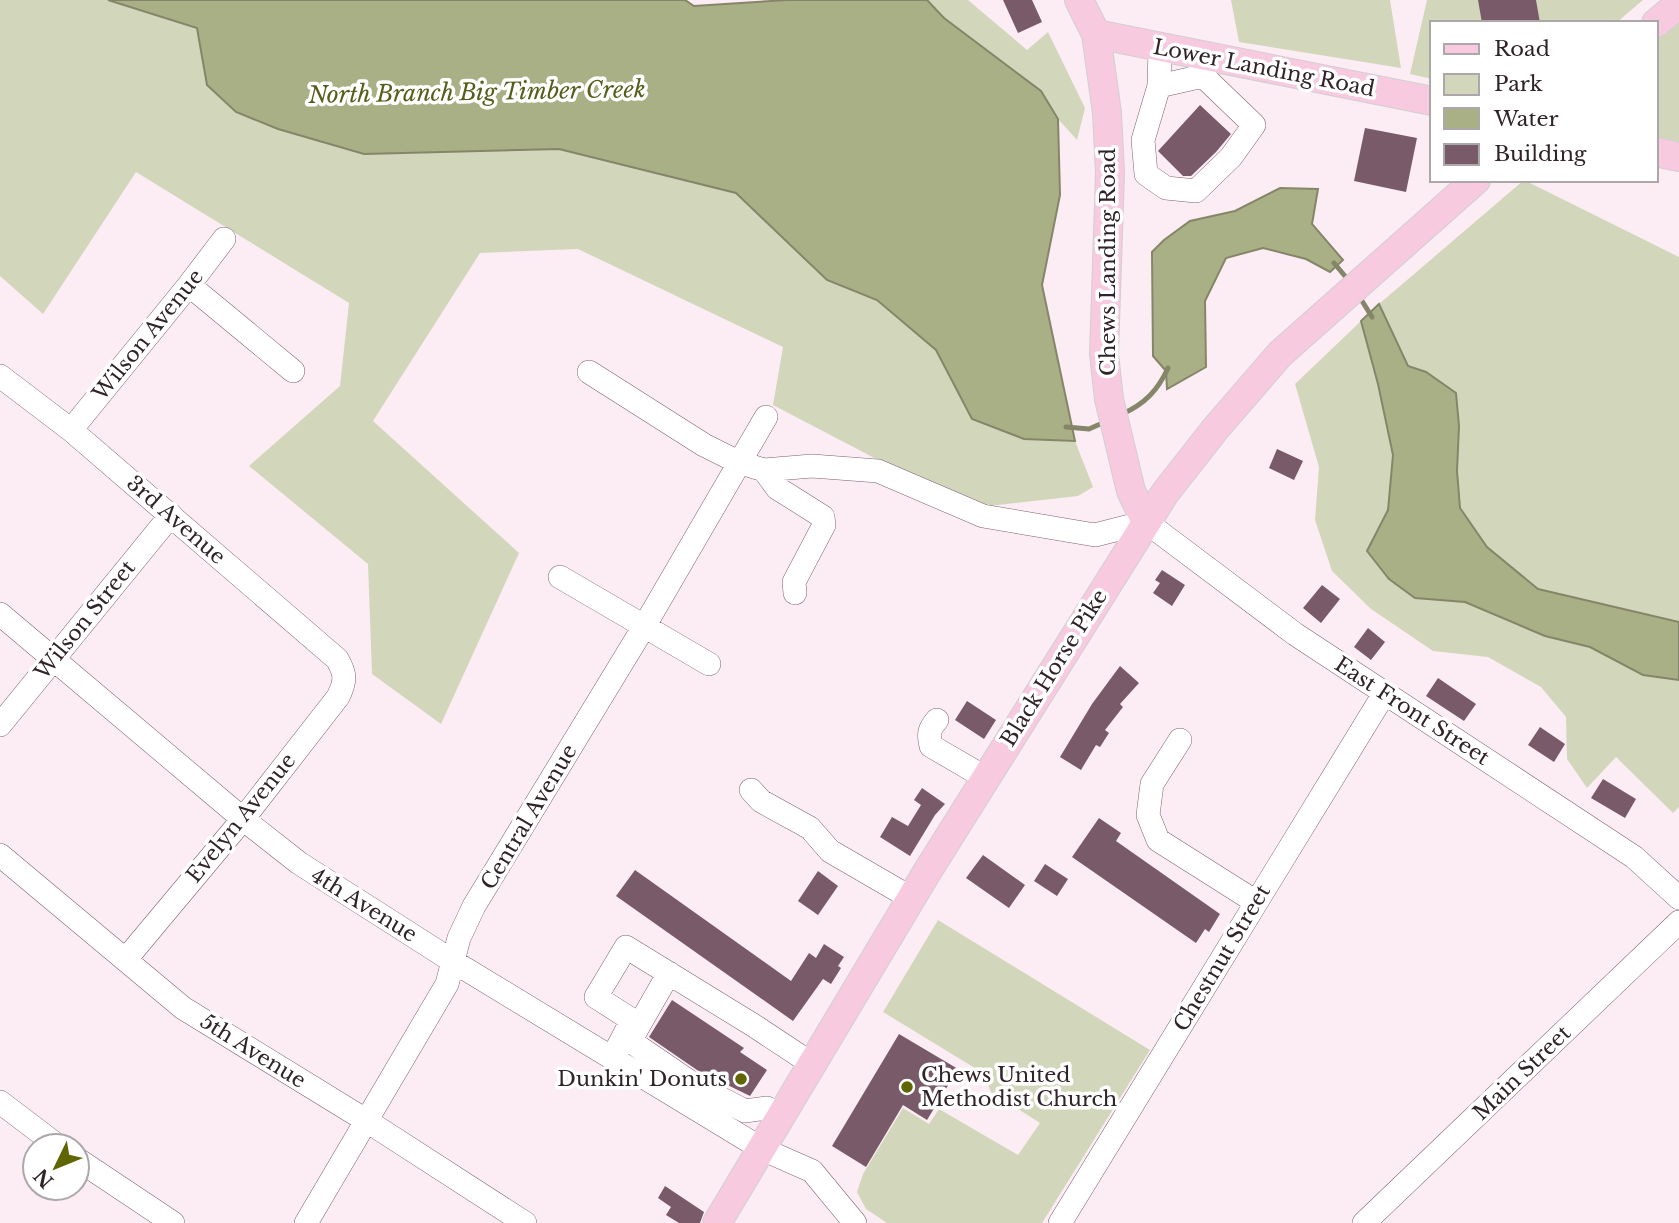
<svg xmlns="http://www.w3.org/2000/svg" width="1679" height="1223" viewBox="0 0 1679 1223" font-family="'Libre Baskerville',serif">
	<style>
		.green { fill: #d2d7bc }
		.water { fill: #aab085; stroke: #858669; stroke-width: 2 }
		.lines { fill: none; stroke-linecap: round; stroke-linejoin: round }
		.stream { stroke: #858669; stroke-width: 5 }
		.building { fill: #795a69 }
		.minor-casing { stroke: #7f606f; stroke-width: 24 }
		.major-casing { stroke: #d1cfd0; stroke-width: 30 }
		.minor { stroke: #fff; stroke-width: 23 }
		.major { stroke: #f7cae0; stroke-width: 28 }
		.poi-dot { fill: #5e6502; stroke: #fff; stroke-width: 2.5 }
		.labels { text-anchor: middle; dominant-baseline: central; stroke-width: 7; stroke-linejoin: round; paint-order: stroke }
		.street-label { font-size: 21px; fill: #302329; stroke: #fff }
		.poi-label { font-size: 21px; fill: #302329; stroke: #fff; text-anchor: start }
		.water-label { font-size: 23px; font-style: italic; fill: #575d1a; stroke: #fff }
	</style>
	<rect width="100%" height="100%" fill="#fcedf4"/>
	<path class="green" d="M0,0H108L197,28L207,85L236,112L278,129L364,154L559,149L737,193L827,280L877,300L936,350L972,419L1024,439L1075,441L1093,487L1078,496L970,508L773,405L783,347L578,249L480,253L373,421L519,553L441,724L372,674L368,564L249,466L340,386L349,303L136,172L43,314L0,276Z
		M927,0H968L1027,50L1048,32L1085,108L1077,140L1058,119L1041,91L943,18Z
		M1231,0H1390L1401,68L1239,42Z
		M1427,0H1643L1616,23H1432V79L1410,74Z
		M1679,4V157L1656,152V23Z
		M1524,180L1679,257V622L1538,589L1487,547L1460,508L1457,471L1459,426L1456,393L1426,372L1408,366L1379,304Z
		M1361,321L1378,384L1393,455L1388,510L1368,551L1415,598L1465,602L1545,636L1590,647L1643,675L1679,680V807L1673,813L1616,757L1587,788L1567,759L1566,717L1541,687L1488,657L1433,651L1371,609L1332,571L1315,520L1319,467L1295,384Z
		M938,920L1150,1050L1042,1223H887L866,1209L857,1192L863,1174L903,1108L929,1124L939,1109L1018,1155L1040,1123L991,1092L983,1073L883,1012Z"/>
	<path class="water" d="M108,0H685L694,6L787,0H927L944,18L1041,91L1058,119L1060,195L1042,285L1075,441L1024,439L972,419L936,350L877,300L827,280L736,193L559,149L364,154L278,129L236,112L207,85L197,28Z
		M1280,188L1318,189L1312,224L1343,260L1330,272L1306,259L1263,248L1226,258L1205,301L1206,367L1167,389L1166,371L1153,356L1152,252L1164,240L1190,221L1235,211Z
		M1379,304L1408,366L1426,372L1456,393L1459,426L1457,471L1460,508L1487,547L1538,589L1679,622V680L1643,675L1590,647L1545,636L1465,602L1415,598L1389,579L1367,551L1388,510L1393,455L1378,384L1361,321Z"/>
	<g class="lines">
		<path class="stream" d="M1334,263L1350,282
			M1359,296L1372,317
			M1122,414C1145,404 1158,390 1168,368
			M1066,427L1089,429L1107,421"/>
	</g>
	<path class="building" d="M1003,0H1032L1042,22L1018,33Z
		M1478,0H1536L1540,23H1482Z
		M1200,105L1231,134L1216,152L1191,176H1183L1158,151Z
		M1365,128L1417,138L1406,192L1354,181Z
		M1277,449L1303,461L1294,480L1269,468Z
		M1162,570L1185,585L1172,606L1153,593L1160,583L1155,580Z
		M1322,585L1340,599L1321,623L1303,608Z
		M1368,628L1385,642L1371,660L1354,647Z
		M1120,666L1139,683L1120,704L1123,707L1105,730L1109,733L1100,747L1096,745L1081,770L1060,757L1092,704Z
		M1438,678L1476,704L1464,721L1426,696Z
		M967,701L996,720L984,739L955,720Z
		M1540,727L1565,744L1554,762L1528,745Z
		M1603,779L1636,799L1625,818L1591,798Z
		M922,788L945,804L935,815L910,856L880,837L892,817L908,826L921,805L914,800Z
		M1099,818L1121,833L1116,841L1220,914L1209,932L1205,929L1196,943L1072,857Z
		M983,855L1025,885L1009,908L966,878Z
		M1045,864L1068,879L1057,896L1034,881Z
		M635,870L791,981L809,953L816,958L824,944L844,957L838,966L841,968L831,984L823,979L793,1021L616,896Z
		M818,871L838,886L818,915L798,901Z
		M672,1000L744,1048L740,1052L767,1070L750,1096L697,1070L649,1037Z
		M899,1034L958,1069L927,1120L903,1105L866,1167L832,1146Z
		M665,1186L704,1212L700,1223H679L666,1215L671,1207L658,1198Z"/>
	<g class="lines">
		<g class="minor-casing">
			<path id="minor" d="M1160,47L1159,86L1143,140L1146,174L1166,188L1196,191L1231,157L1254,125L1203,76L1205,56
				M1159,86L1203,76
				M189,285L293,371
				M589,372L704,445L738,462L764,470L812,466L878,471L983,516L1095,535L1146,522L1295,634L1634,857L1679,898
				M0,376L71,430L337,659C346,674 346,681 338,697L243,819L126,959
				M71,430L189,285L224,239
				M764,470L777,488L823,517L824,525L794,582L795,593
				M560,577L709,664
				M0,614L243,819L299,863L454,962L762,1149L812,1171L855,1223
				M937,720C929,729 928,734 931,746L986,778
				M0,725L171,515
				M1180,740L1152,784L1148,815L1158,840L1256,902
				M751,790L761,801L810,828L830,851L911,898
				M0,855L183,1008L367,1121L525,1223
				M669,973L630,1041L690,1082L745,1111L767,1108L781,1117
				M612,1058L632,1020L596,997L626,947L753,1025L812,1064
				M0,1102L58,1146
				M77,1159L173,1223
				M306,1223L447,984L459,938L474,906L645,625L766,417
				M1060,1223L1384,694
				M1364,1223L1679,922"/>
		</g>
		<g class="major-casing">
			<path id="major" d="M1079,0L1096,34L1107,113L1110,173L1104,354L1109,399L1131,491L1146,522
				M1656,23L1679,4
				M1096,34L1432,101
				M1656,152L1679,157
				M717,1223L927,872L1165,493L1216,428L1280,354L1476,180"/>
		</g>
		<use href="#minor" class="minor"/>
		<use href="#major" class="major"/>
	</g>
	<g class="poi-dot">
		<circle cx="741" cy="1079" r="7"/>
		<circle cx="907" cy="1087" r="7"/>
	</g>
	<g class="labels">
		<g class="street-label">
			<text transform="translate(1264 68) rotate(11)">Lower Landing Road</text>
			<text transform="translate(1108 262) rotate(-90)">Chews Landing Road</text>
			<text transform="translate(148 335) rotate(-51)">Wilson Avenue</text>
			<text transform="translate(176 520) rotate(41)">3rd Avenue</text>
			<text transform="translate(85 620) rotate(-51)">Wilson Street</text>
			<text transform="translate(1054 668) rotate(-58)">Black Horse Pike</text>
			<text transform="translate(1412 711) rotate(33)">East Front Street</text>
			<text transform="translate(529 817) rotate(-59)">Central Avenue</text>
			<text transform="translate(241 818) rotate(-51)">Evelyn Avenue</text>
			<text transform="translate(364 905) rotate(32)">4th Avenue</text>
			<text transform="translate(1222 958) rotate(-59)">Chestnut Street</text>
			<text transform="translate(253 1051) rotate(32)">5th Avenue</text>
			<text transform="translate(1522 1073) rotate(-44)">Main Street</text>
		</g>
		<g class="poi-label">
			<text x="921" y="1075">Chews United<tspan x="921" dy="24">Methodist Church</tspan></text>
			<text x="727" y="1079" text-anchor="end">Dunkin' Donuts</text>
		</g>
		<g class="water-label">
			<text transform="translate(477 92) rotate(-1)">North Branch Big Timber Creek</text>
		</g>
	</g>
	<rect x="1430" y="21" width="228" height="161" fill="#ffffff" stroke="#aca7a9" stroke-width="2"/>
	<rect x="1444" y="44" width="35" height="10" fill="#f7cae0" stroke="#aca7a9" stroke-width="2"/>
	<text x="1494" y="56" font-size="21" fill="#302329">Road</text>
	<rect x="1444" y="74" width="35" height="21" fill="#d2d7bc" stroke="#aca7a9" stroke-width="2"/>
	<text x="1494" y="91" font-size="21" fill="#302329">Park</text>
	<rect x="1444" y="108" width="35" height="21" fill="#aab085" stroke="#aca7a9" stroke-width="2"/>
	<text x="1494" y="126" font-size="21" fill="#302329">Water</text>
	<rect x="1444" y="144" width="35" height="21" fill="#795a69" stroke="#aca7a9" stroke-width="2"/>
	<text x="1494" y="161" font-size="21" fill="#302329">Building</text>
	<g transform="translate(56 1167) rotate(227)"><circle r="33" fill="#ffffff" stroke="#aca7a9" stroke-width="2"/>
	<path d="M0-5L12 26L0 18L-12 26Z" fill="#5e6502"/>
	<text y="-10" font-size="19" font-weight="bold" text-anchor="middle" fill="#302329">N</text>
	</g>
</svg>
